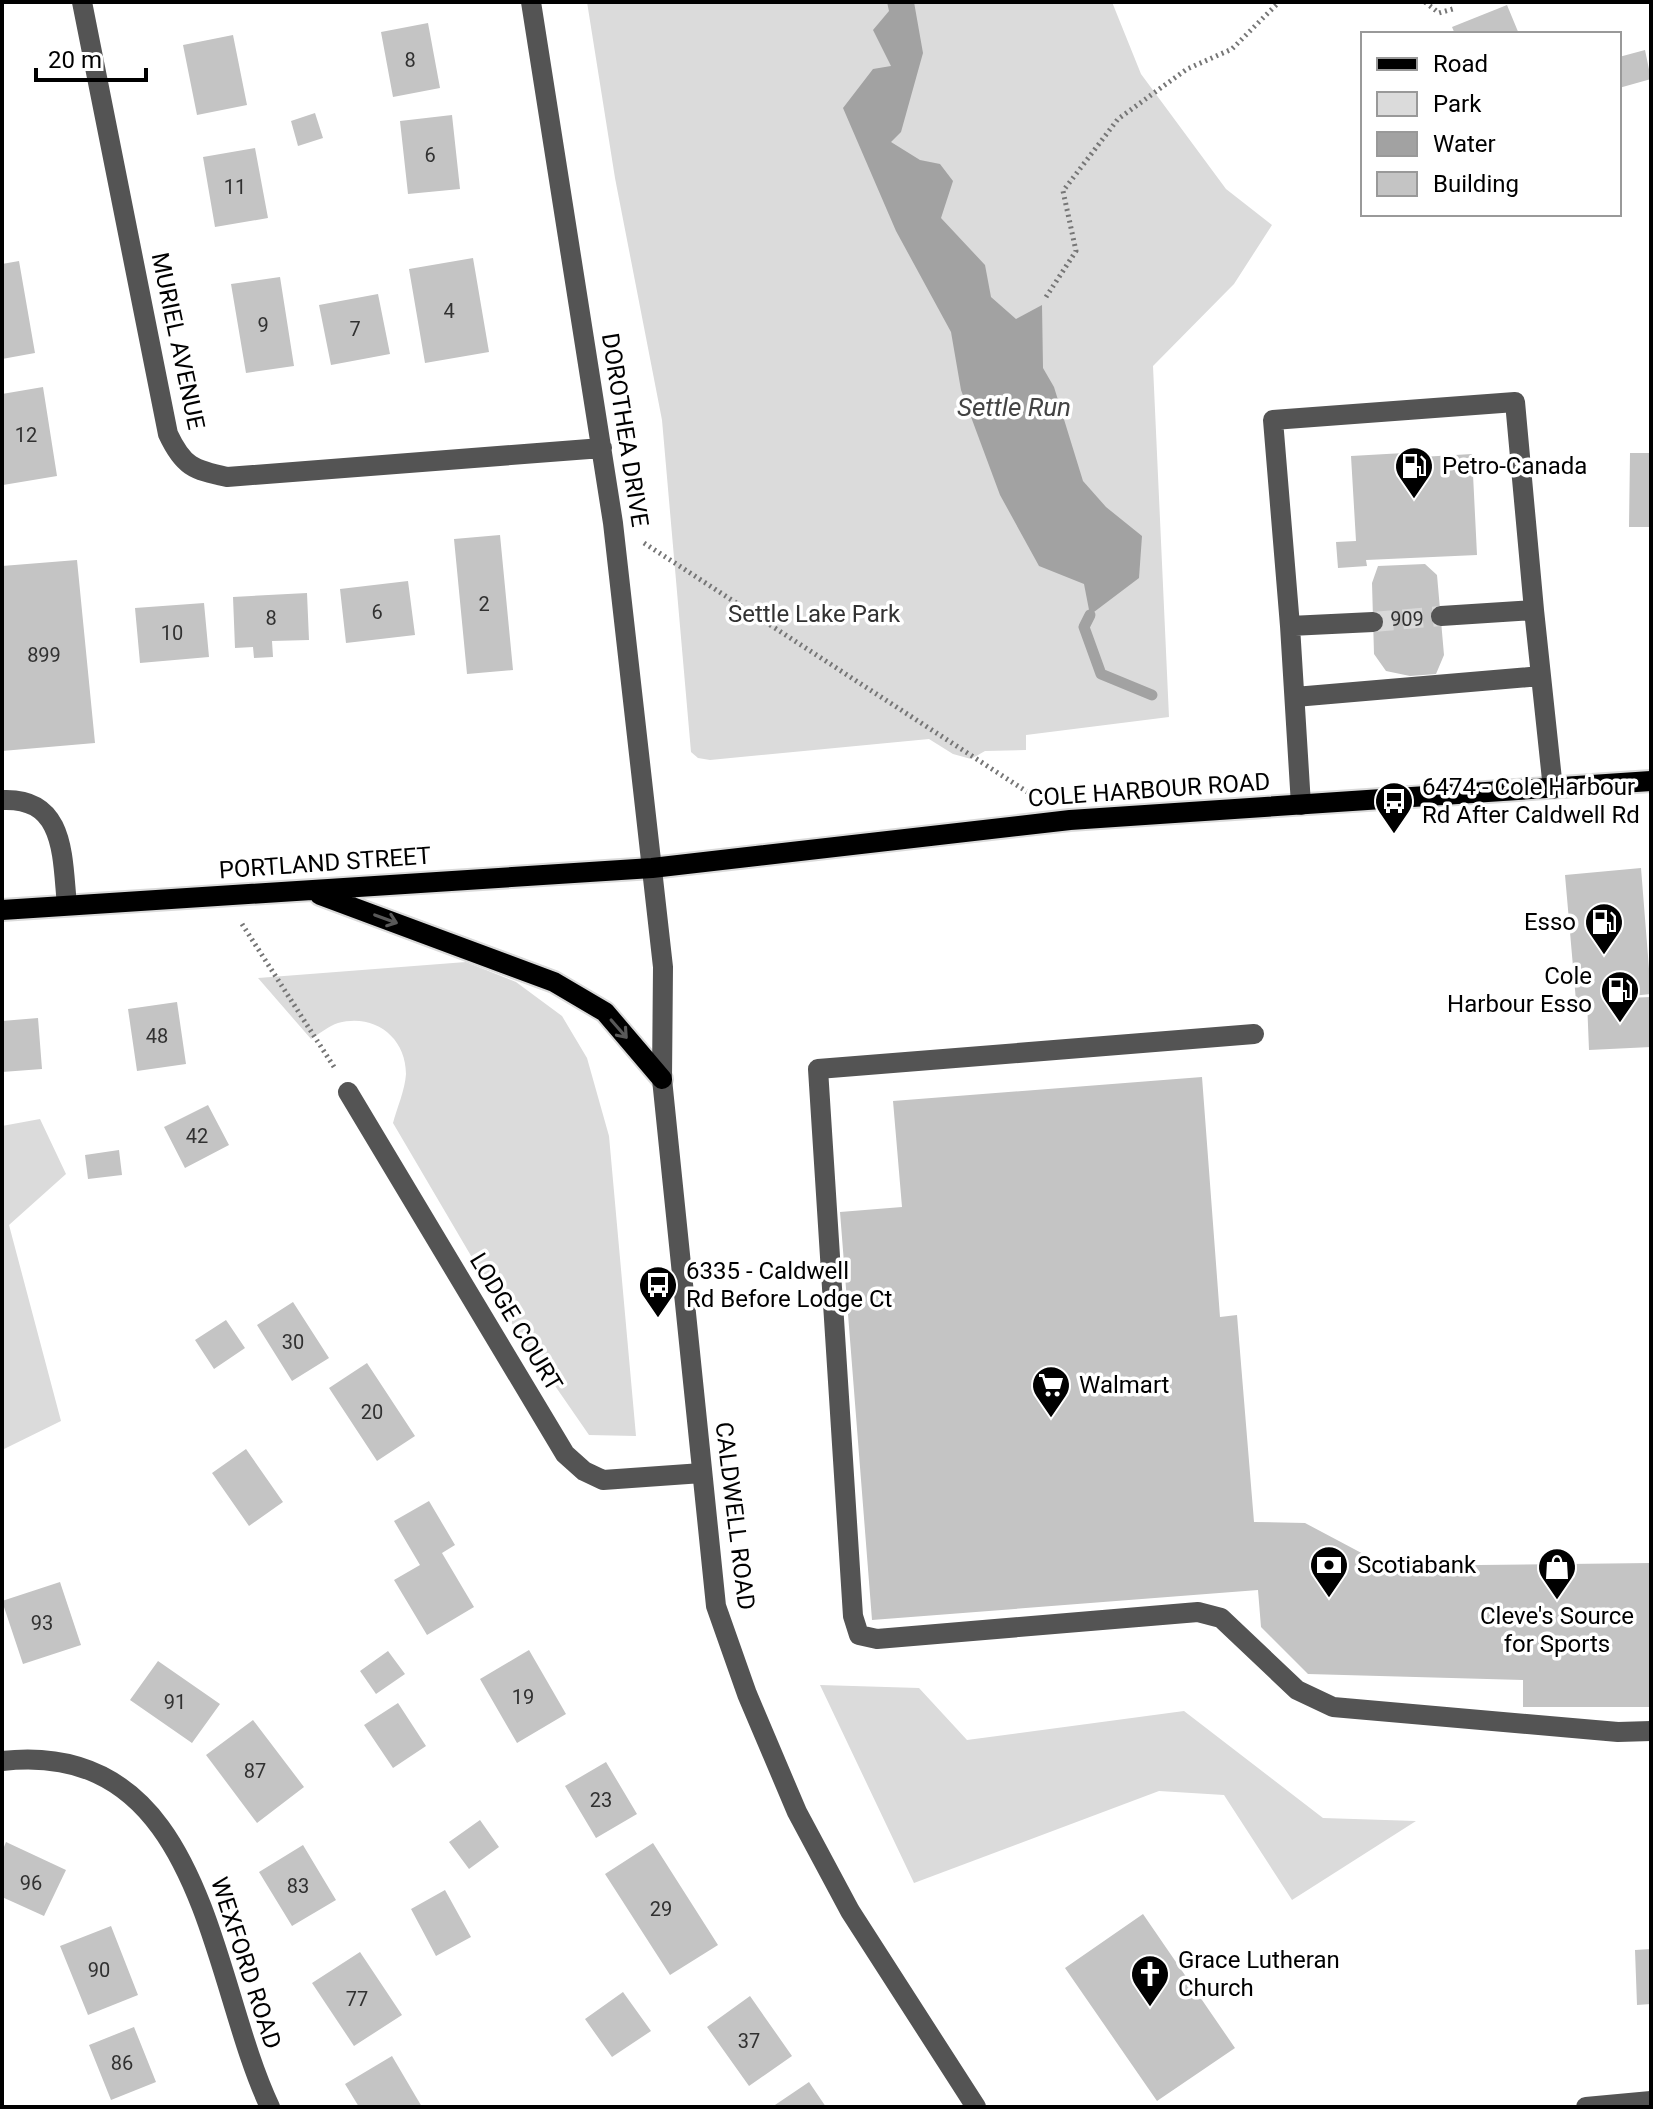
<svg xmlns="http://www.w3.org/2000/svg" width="1653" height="2109" viewBox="0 0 1653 2109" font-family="Roboto,sans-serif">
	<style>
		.green { fill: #dbdbdb }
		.water { fill: #a2a2a2 }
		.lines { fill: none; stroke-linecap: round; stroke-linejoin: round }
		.stream { stroke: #a2a2a2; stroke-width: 11 }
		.building { fill: #c4c4c4 }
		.minor-tunnel { stroke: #d9d9d9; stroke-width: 20; stroke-dasharray: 20 10; stroke-linecap: butt }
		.major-casing { stroke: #dbdbdb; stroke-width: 24 }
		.path { stroke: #767676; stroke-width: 5; stroke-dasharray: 2 4; stroke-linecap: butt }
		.minor { stroke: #545454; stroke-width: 20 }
		.major { stroke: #000; stroke-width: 20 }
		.oneway { stroke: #595959 }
		.labels { text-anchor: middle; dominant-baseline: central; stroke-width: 7; stroke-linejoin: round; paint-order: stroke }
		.number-label { font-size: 20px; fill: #313131 }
		.street-label { font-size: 24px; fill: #000; stroke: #fff }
		.poi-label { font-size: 24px; fill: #000; stroke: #fff; text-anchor: start }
		.park-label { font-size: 24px; fill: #323232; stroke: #fff }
		.water-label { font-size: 26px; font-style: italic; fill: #434343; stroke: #fff }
	</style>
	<rect width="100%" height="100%" fill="#fff"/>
	<path class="green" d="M587,2H1112L1141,74L1226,189L1272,225L1234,284L1153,366L1169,717L1026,735V750L985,751L971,759L953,754L929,739L710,760L698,758L691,752L662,420L615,178Z
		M466,962L516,982L562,1016L587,1058L609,1136L636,1436L589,1435L504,1312L393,1123C397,1108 405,1090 406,1074C406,1037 374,1013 338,1023C329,1026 319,1034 311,1039L258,978Z
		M40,1119L66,1174L9,1225L61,1421L2,1450V1126Z
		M820,1685L919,1688L967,1740L1184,1711L1323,1818L1416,1821L1292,1900L1224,1795L1159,1791L914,1883Z"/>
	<path class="water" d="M887,2H914L923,53L901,132L891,142L920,160L940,164L953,181L941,218L985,265L991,297L1016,319L1042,305L1043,368L1054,387L1083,481L1106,507L1142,536L1139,578L1090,615L1084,584L1039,566L1000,495L961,390L951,332L896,231L843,108L873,69L891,66L873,30L889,11Z"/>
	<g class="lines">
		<path class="stream" d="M1090,615L1084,627L1101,674L1152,695"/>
	</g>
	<path class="building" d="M1507,5L1519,34H1455L1452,27Z
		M428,23L440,88L393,97L381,32Z
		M233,35L247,105L197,115L183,45Z
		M1645,50L1651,79L1619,88V57Z
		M315,113L323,138L298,146L291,121Z
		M452,115L460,189L408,194L400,121Z
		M255,148L268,218L215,227L203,157Z
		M473,258L489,352L425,363L409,269Z
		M19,261L35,353L2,359V264Z
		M280,277L294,366L246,373L231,284Z
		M378,294L390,354L331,365L319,305Z
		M43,387L57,476L3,485L2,394Z
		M1404,453V458L1472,454L1477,555L1366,560L1367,566L1338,568L1336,542L1356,541L1351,456Z
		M1630,453H1651V527H1629Z
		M500,535L513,670L467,674L454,539Z
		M77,560L95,743L2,751V566Z
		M1425,564L1437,575L1444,655L1436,674L1410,676L1386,671L1374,654L1372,583L1378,566Z
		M408,581L415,635L346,643L340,589Z
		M307,593L309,640L272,641L273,657L254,658L253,647L235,648L233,597Z
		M204,603L209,657L140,663L135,608Z
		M1641,868L1651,994L1601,999L1651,997V1047L1589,1050L1587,1000L1576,1001L1565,875Z
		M177,1002L186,1064L137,1071L128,1009Z
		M38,1018L42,1069L2,1072V1021Z
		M1202,1077L1220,1317L1237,1315L1254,1522L1305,1523L1386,1566L1651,1563V1707H1523V1680L1308,1674L1261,1627L1258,1590L872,1620L840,1212L902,1207L893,1101Z
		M208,1105L229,1145L185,1168L164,1127Z
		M119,1150L122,1175L88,1179L85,1155Z
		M293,1302L329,1358L292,1381L257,1325Z
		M226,1320L245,1348L214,1369L195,1340Z
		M367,1363L415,1436L377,1461L329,1388Z
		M246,1449L283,1502L249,1526L212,1473Z
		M429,1501L455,1545L442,1553L474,1607L427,1635L394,1580L420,1565L394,1521Z
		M60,1582L81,1645L23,1664L2,1601Z
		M529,1650L566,1714L517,1743L480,1679Z
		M388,1651L405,1674L376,1694L360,1671Z
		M158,1661L220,1704L192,1743L130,1700Z
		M398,1703L426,1746L393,1768L364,1725Z
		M253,1720L304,1787L257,1823L206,1755Z
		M606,1762L637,1814L596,1838L565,1786Z
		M480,1820L499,1847L469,1869L449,1842Z
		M6,1842L66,1870L44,1916L2,1897V1852Z
		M653,1843L718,1945L670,1975L605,1874Z
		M303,1845L336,1900L292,1926L259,1872Z
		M445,1890L471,1937L436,1956L411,1909Z
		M1143,1914L1235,2048L1157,2101L1065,1968Z
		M111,1926L138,1995L88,2015L60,1946Z
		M1651,1949V2004L1637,2005L1635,1950Z
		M360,1952L402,2015L354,2046L312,1983Z
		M623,1992L651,2031L612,2057L585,2019Z
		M750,1996L792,2056L749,2086L707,2027Z
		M134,2027L156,2082L111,2100L89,2045Z
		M392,2056L422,2107H359L345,2084Z
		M809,2082L826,2107H772Z"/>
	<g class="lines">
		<path class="minor-tunnel" d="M1373,622L1441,616"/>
		<g class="major-casing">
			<path id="major" d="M320,895L554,982L605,1012L662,1079
				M2,910L652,868L1070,820L1651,781"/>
		</g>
		<path class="path" d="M1425,2L1439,13L1456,8
			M1046,297L1076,251L1063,191L1118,119L1187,69L1232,49L1279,2
			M644,543L1032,795
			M242,924L336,1070"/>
		<path class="minor" d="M82,2L168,434C183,466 193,470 227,477L602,448
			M531,2L613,523L663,967L662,1079L716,1606L747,1694L797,1812L850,1911L976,2107
			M1441,616L1534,610L1553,789
			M1290,626L1273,420L1515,402L1534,610
			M1295,697L1541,676
			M2,800C66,797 62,857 67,905
			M1301,805L1290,626L1373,622
			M1254,1034L818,1069L853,1616L859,1635L877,1639L1198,1612L1221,1618L1297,1690L1333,1707L1618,1732L1651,1731
			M348,1092L565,1454L584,1471L603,1480L702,1473
			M2,1761C205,1738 209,1979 270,2107
			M1586,2107L1651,2101"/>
		<use href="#major" class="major"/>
	</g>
	<defs><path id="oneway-shaft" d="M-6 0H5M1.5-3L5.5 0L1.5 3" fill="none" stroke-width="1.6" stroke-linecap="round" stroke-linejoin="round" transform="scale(2)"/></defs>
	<g class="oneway">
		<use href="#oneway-shaft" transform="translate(386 919) rotate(20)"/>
		<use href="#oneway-shaft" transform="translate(619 1029) rotate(49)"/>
	</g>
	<defs>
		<g id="fuel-pin" transform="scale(2)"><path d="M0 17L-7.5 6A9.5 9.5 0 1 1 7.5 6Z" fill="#000" stroke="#fff"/><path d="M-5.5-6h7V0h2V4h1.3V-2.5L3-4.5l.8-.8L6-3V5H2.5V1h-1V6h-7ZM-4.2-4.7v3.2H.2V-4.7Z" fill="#fff"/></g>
		<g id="bus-pin" transform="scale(2)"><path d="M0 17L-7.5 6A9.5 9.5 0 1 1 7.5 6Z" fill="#000" stroke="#fff"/><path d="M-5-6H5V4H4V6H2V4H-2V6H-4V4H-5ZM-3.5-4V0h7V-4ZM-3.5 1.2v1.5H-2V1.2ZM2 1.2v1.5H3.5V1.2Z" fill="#fff"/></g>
		<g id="supermarket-pin" transform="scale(2)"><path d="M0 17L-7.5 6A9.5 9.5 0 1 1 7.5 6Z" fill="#000" stroke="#fff"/><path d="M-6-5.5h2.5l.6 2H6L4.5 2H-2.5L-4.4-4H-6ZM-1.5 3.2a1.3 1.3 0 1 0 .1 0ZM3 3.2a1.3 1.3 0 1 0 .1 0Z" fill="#fff"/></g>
		<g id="bank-pin" transform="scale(2)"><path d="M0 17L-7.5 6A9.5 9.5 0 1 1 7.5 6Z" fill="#000" stroke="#fff"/><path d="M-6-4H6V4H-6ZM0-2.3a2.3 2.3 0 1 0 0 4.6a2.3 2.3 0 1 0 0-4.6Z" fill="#fff"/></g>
		<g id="shop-pin" transform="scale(2)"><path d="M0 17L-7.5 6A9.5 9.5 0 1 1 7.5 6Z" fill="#000" stroke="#fff"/><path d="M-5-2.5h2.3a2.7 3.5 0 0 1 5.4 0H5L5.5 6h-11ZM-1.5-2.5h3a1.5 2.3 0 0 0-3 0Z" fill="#fff"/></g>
		<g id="church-pin" transform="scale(2)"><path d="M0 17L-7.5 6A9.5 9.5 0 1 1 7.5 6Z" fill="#000" stroke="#fff"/><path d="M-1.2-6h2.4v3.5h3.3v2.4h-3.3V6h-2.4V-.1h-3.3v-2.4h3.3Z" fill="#fff"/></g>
	</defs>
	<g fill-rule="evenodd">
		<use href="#fuel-pin" x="1414" y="466"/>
		<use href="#bus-pin" x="1394" y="801"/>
		<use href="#fuel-pin" x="1604" y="922"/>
		<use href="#fuel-pin" x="1620" y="990"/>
		<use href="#bus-pin" x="658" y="1285"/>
		<use href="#supermarket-pin" x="1051" y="1385"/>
		<use href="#bank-pin" x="1329" y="1565"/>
		<use href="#shop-pin" x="1557" y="1567"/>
		<use href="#church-pin" x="1150" y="1974"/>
	</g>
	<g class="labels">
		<g class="number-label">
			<text x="410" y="60">8</text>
			<text x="430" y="155">6</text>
			<text x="235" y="187">11</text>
			<text x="449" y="311">4</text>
			<text x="263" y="325">9</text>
			<text x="355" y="329">7</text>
			<text x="26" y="435">12</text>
			<text x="484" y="604">2</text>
			<text x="377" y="612">6</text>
			<text x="271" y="618">8</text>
			<text x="1407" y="619">909</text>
			<text x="172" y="633">10</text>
			<text x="44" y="655">899</text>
			<text x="157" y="1036">48</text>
			<text x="197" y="1136">42</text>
			<text x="293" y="1342">30</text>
			<text x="372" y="1412">20</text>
			<text x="42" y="1623">93</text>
			<text x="523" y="1697">19</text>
			<text x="175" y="1702">91</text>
			<text x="255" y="1771">87</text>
			<text x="601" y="1800">23</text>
			<text x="31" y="1883">96</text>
			<text x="298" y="1886">83</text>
			<text x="661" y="1909">29</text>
			<text x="99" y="1970">90</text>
			<text x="357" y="1999">77</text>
			<text x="749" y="2041">37</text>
			<text x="122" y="2063">86</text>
		</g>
		<g class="street-label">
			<text transform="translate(178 341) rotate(78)">MURIEL AVENUE</text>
			<text transform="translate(625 430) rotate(81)">DOROTHEA DRIVE</text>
			<text transform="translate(1149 790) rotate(-4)">COLE HARBOUR ROAD</text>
			<text transform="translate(325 863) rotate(-4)">PORTLAND STREET</text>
			<text transform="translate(516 1322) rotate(59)">LODGE COURT</text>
			<text transform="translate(735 1516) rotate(83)">CALDWELL ROAD</text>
			<text transform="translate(246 1963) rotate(72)">WEXFORD ROAD</text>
		</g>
		<g class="poi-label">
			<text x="1442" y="466">Petro-Canada</text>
			<text x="1422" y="787">6474 - Cole Harbour<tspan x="1422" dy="28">Rd After Caldwell Rd</tspan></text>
			<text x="1576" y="922" text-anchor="end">Esso</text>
			<text x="1592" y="976" text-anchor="end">Cole<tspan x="1592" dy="28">Harbour Esso</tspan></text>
			<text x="686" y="1271">6335 - Caldwell<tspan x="686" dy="28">Rd Before Lodge Ct</tspan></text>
			<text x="1079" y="1385">Walmart</text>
			<text x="1357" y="1565">Scotiabank</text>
			<text x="1557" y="1616" text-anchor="middle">Cleve's Source<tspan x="1557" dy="28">for Sports</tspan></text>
			<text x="1178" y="1960">Grace Lutheran<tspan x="1178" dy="28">Church</tspan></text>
		</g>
		<g class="park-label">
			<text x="814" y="614">Settle Lake Park</text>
		</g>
		<g class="water-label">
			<text x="1014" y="407">Settle Run</text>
		</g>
	</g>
	<rect width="1653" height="2109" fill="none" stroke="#000000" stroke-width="8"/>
	<rect x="1361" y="32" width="260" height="184" fill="#ffffff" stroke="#999999" stroke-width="2"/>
	<rect x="1377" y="58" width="40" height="12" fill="#000000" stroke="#999999" stroke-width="2"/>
	<text x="1433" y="72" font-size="24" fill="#000000">Road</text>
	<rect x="1377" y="92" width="40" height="24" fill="#dbdbdb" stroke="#999999" stroke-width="2"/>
	<text x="1433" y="112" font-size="24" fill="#000000">Park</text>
	<rect x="1377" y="132" width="40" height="24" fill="#a2a2a2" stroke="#999999" stroke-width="2"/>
	<text x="1433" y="152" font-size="24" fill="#000000">Water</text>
	<rect x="1377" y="172" width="40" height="24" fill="#c4c4c4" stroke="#999999" stroke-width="2"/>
	<text x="1433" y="192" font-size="24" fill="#000000">Building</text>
	<path d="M36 68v12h110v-12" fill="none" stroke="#000000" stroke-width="4"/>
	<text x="48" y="68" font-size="24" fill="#000000" stroke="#ffffff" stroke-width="6" paint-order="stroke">20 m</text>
</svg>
